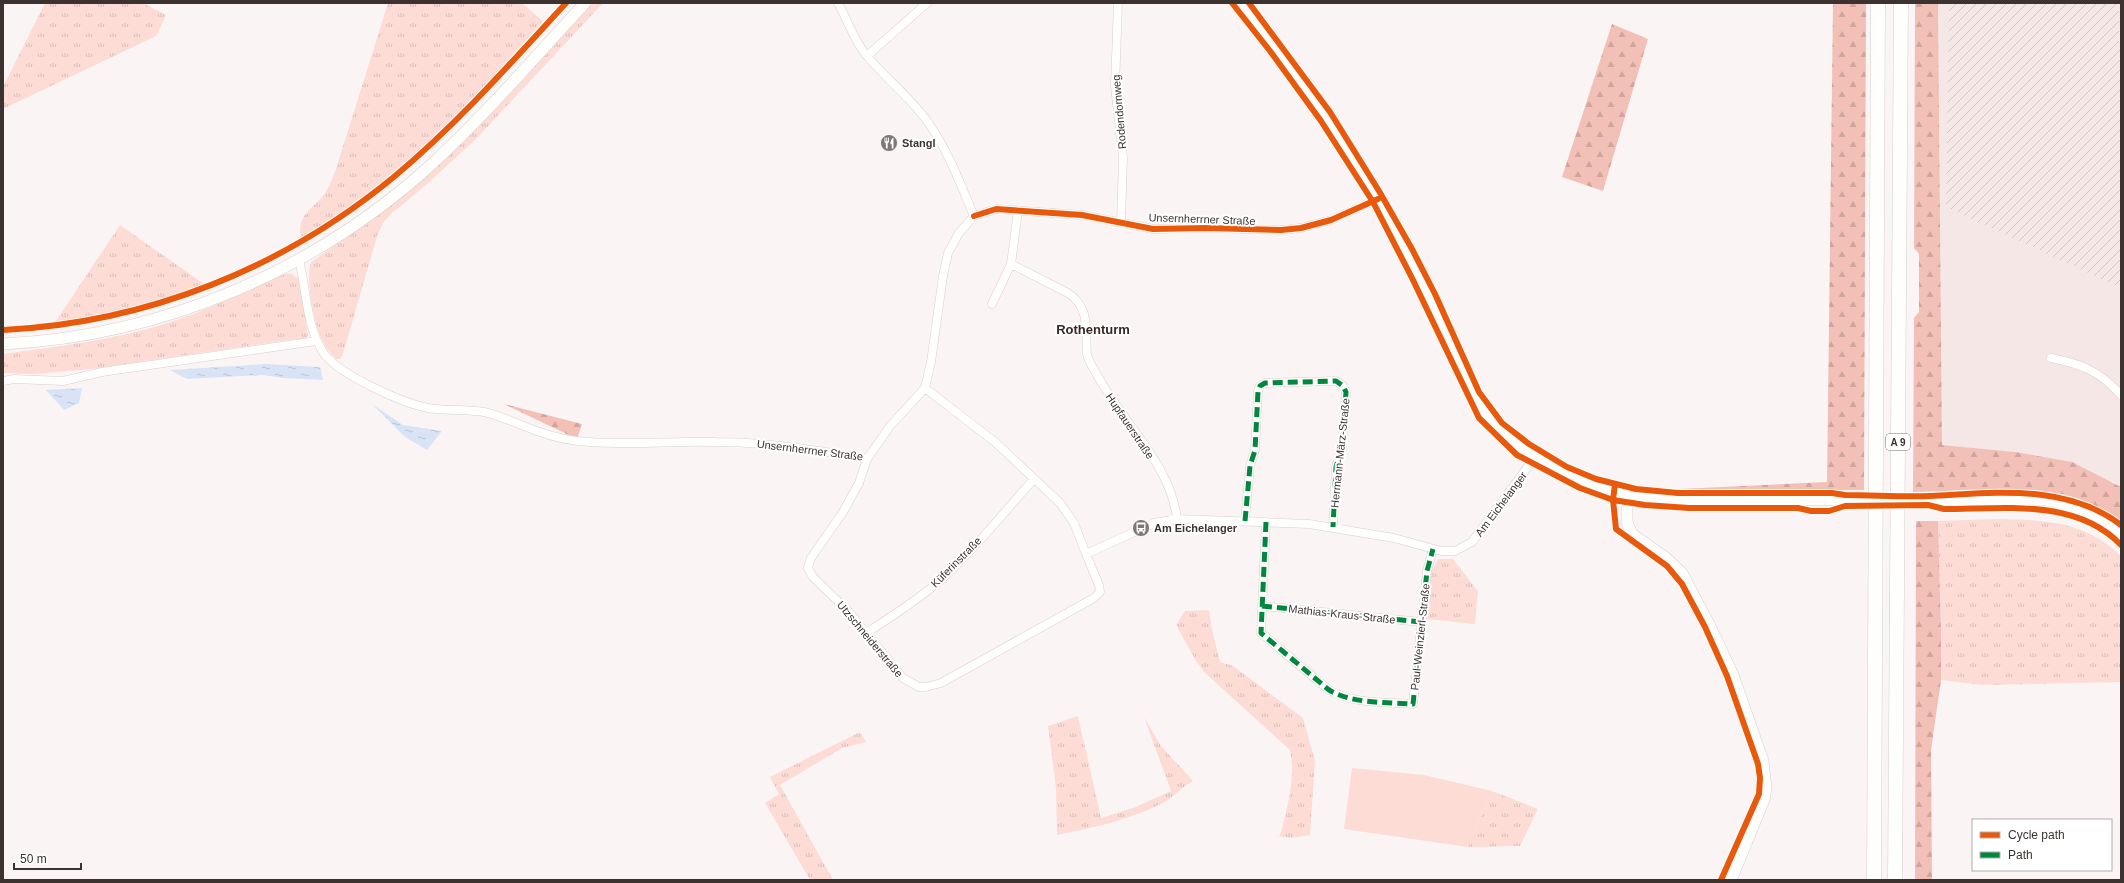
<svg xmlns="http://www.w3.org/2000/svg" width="2124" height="883" viewBox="0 0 2124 883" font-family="Arial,sans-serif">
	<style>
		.built { fill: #f4e7e5 }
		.industrial { fill: url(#industrial-furrows) }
		.grass { fill: url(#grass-tufts) }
		.forest { fill: url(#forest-firs) }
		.pitch { fill: #fcdcd5 }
		.water { fill: url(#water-ripples) }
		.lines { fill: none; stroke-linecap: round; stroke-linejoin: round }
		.street-casing { stroke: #d7d0ce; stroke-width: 9 }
		.secondary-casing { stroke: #d7d0ce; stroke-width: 12 }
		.highway-casing { stroke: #d7d0ce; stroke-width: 15 }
		.street { stroke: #fefefd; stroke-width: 8 }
		.secondary { stroke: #fefefd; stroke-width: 11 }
		.highway { stroke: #fefefd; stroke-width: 14 }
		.street-bridge-casing { stroke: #d7d0ce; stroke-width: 9; stroke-linecap: butt }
		.street-bridge { stroke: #fefefd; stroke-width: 8 }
		.quiet { stroke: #00873e; stroke-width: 5; stroke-dasharray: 10 5; stroke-linecap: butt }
		.cycleway-casing { stroke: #fff; stroke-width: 8 }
		.cycleway { stroke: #e8590c; stroke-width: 6 }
		.labels { text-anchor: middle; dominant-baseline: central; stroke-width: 4; stroke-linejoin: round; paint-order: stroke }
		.shield { fill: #fff; stroke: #76706f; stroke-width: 1 }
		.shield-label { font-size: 10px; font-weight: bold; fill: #3c3331 }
		.street-label { font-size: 11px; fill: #3c3331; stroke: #fff }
		.poi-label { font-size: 11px; font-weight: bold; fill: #3c3331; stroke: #fff; text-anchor: start }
		.quarter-label { font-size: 13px; font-weight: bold; fill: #382724; stroke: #fff }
	</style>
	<defs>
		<pattern id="industrial-furrows" width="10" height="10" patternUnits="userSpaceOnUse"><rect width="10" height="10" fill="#f4e7e5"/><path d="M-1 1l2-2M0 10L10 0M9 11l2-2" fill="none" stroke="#d2c7c5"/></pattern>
		<pattern id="grass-tufts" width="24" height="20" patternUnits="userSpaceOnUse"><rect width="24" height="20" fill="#fcdcd5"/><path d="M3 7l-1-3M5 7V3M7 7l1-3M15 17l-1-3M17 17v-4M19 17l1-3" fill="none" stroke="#d9bdb7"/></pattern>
		<pattern id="forest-firs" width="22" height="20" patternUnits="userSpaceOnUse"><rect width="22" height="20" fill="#f2c0b6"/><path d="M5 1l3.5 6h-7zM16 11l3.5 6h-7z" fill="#d0a59d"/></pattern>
		<pattern id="water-ripples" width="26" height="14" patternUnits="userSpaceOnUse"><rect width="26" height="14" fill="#d8e3f6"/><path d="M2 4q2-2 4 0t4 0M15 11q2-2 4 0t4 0" fill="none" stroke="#bac3d3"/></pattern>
	</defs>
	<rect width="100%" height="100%" fill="#faf5f4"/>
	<path class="built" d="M1938,3H2121V487L2114,482L2015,452L1942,445Z"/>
	<path class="industrial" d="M1949,3H2119V41L2121,43V288L1946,207Z"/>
	<path class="grass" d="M45,3H143L166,15L156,36L3,109V87Z
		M388,3H522L543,21C469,107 396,179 301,240C296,213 313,210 326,192C330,185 333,177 336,169Z
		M593,3H603L476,139L426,185L391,214L383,223L377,236L343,354L340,359H336C331,354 326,348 323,342C314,324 305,280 311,262L381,213L457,147L505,99Z
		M120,225L207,286L119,312L54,324Z
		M285,274H292L299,279L308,335L305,340L295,339L91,369L35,374L3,373V354C59,346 116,340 170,322C210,309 247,291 285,274Z
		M1998,519C2045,520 2085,521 2121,556V682L1982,685L1941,680V633L1938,521Z
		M1438,559H1453L1478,591L1475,624L1426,619L1431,572Z
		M1209,610L1212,630L1220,662L1233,666L1303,718L1315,761L1310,835L1292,838L1275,836H1280C1287,809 1296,778 1290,750L1204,672L1196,661L1176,625L1185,611Z
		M1078,716L1101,818L1133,808L1171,791L1144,717L1161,746L1193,781C1183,786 1172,799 1161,804C1128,820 1092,828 1057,835L1056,788L1048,726Z
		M860,732L866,742L842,748L780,785L833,880H810L765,803L779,794L770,777Z
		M1492,791L1538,809L1520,846L1468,847Z"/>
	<path class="forest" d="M1833,3H1866L1864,490H1658L1827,482Z
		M1915,3H1938L1942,445L2015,452L2072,462L2121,487V523C2109,515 2097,506 2084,502C2034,484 1965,491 1913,492L1914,318L1919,312V254L1914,248Z
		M1612,24L1648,39L1603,191L1562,177Z
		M504,404L582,424L577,439Z
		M1916,521H1938L1941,633V680L1931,750L1932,880H1915Z"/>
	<path class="pitch" d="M1352,768L1424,775L1492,791L1468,847L1344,829Z"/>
	<path class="water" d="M266,364L320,367L323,380L283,378L263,375L187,379L170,370Z
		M82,388L79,403L64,410L46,390Z
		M372,404L403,425L442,431L427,450L405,437Z"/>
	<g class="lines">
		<g class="street-casing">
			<path id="street" d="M838,3C848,21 854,41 867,56C886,79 910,97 927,121C948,150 960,183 974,216
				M1118,3L1115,86L1123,157L1121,222
				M867,56L927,3
				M1018,211L1011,264L1068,293C1091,308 1085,331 1087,354C1088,360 1093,368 1096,373C1121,421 1171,464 1177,519
				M299,260C307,291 306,329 325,355C341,375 402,403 428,408C446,411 466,409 484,412C502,416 520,425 537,431C553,437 572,441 589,442C631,445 674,441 716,442C767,442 817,450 867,459L890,426L925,388L931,362L943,276L948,253L959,233L974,216L996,209L1082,215L1153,229L1207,228L1281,230L1301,228L1331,220L1378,199
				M992,304L1011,264
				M2051,358C2081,364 2100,371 2121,395
				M3,381L14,379L63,381L102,372L316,341
				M925,388L995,442L1060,503L1074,523L1086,554L1154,523L1177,519L1309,524L1394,538L1441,551H1455L1472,542L1535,457
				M867,459L859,483L843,512L811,558L808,568L813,577L849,612L903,678L919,687H926L941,683L1094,598L1100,592L1099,585L1086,554
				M1627,495L1677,501H1845
				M1928,501H2043C2072,506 2099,515 2121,534
				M1245,521L1250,466L1255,450L1258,391L1260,386L1265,383L1336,381L1343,386L1346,392L1342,448L1336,467L1333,527
				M1266,522L1261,633L1329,690C1352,704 1386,702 1413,704L1427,571L1433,549
				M1262,606L1421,622
				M866,633C893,616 919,599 943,578C976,548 1004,512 1034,479"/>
		</g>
		<g class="secondary-casing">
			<path id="secondary" d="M1242,3C1300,78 1355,155 1401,239C1416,268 1430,297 1443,327C1456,358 1468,392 1490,419C1524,459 1577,483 1627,495V522L1632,534L1666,558L1682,573L1709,624L1733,675L1763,761L1766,788L1764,800L1731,880
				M3,344C163,336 315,271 433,163C487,113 535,57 585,3"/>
		</g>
		<g class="highway-casing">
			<path id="highway" d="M1874,880L1878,3
				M1895,880L1901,3"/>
		</g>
		<use href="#street" class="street"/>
		<use href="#secondary" class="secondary"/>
		<use href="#highway" class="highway"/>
		<g class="street-bridge-casing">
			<path id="street-bridge" d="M1845,501H1928"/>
		</g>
		<use href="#street-bridge" class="street-bridge"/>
		<path class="quiet" d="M1245,521L1250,466L1255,450L1258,391L1260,386L1265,383L1336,381L1343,386L1346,392L1342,448L1336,467L1333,527
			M1266,522L1261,633L1329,690C1352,704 1386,702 1413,704L1427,571L1433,549
			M1262,606L1421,622"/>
		<g class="cycleway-casing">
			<path id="cycleway" d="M1232,3L1270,51L1321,121L1373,202L1412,278L1479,418L1517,455L1580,488L1613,500L1645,505L1689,508H1798L1811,511H1829L1845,506L1928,505L1944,509C2003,509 2076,498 2121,545
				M1249,3L1330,112L1379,191L1412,249L1435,294L1479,392L1502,423L1529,444L1567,467L1596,479L1636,489L1678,493H1832L1845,495C1873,495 1902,497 1930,496C1995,493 2066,483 2121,525
				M974,216L996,209L1082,215L1153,229L1207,228L1281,230L1301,228L1331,220L1378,199
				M3,330C147,323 284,268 395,176C457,124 511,63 566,3
				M1615,484L1613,500L1616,529L1667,566L1682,584L1705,627L1727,676L1758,764L1760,778L1759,794L1721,880"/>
		</g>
		<use href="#cycleway" class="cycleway"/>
	</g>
	<defs>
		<g id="restaurant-disc" transform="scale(0.9)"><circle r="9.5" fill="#7e7775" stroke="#fff"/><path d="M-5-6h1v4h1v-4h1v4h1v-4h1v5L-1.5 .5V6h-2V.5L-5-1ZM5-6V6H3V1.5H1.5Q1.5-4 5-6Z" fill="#fff"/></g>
		<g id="bus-disc" transform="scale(0.9)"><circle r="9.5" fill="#7e7775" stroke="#fff"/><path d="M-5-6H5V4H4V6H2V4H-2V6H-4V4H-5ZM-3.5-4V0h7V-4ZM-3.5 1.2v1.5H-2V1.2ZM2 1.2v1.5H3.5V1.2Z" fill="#fff"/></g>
	</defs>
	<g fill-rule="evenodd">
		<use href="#restaurant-disc" x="889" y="143"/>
		<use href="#bus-disc" x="1141" y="528"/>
	</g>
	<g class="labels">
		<rect class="shield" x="1886" y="434" width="24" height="16" rx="3"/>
		<g class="shield-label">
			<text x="1898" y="442">A 9</text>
		</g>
		<g class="street-label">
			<text transform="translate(1119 112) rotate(-95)">Rodendornweg</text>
			<text transform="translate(1202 219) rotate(2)">Unsernherrner Straße</text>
			<text transform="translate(1130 426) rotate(56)">Hupfauerstraße</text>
			<text transform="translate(810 450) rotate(7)">Unsernherrner Straße</text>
			<text transform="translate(1340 453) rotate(-84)">Hermann-März-Straße</text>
			<text transform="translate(1501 504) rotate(-53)">Am Eichelanger</text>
			<text transform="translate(956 562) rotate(-45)">Küferinstraße</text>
			<text transform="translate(1342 614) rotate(6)">Mathias-Kraus-Straße</text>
			<text transform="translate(1420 637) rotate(-84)">Paul-Weinzierl-Straße</text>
			<text transform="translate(870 639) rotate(50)">Utzschneiderstraße</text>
		</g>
		<g class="poi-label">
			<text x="902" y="143">Stangl</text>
			<text x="1154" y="528">Am Eichelanger</text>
		</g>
		<g class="quarter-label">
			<text x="1093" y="329">Rothenturm</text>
		</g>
	</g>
	<rect width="2124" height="883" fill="none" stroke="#3c3331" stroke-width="8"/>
	<rect x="1972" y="819" width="140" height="52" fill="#ffffff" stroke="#b1adad"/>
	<rect x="1980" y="832" width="20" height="6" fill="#e8590c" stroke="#b1adad"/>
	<text x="2008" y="839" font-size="12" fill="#3c3331">Cycle path</text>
	<rect x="1980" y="852" width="20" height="6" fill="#00873e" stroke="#b1adad"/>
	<text x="2008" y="859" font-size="12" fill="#3c3331">Path</text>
	<path d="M14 863v6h67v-6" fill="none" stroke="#3c3331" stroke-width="2"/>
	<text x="20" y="863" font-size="12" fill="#3c3331" stroke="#ffffff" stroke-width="3" paint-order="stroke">50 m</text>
</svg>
